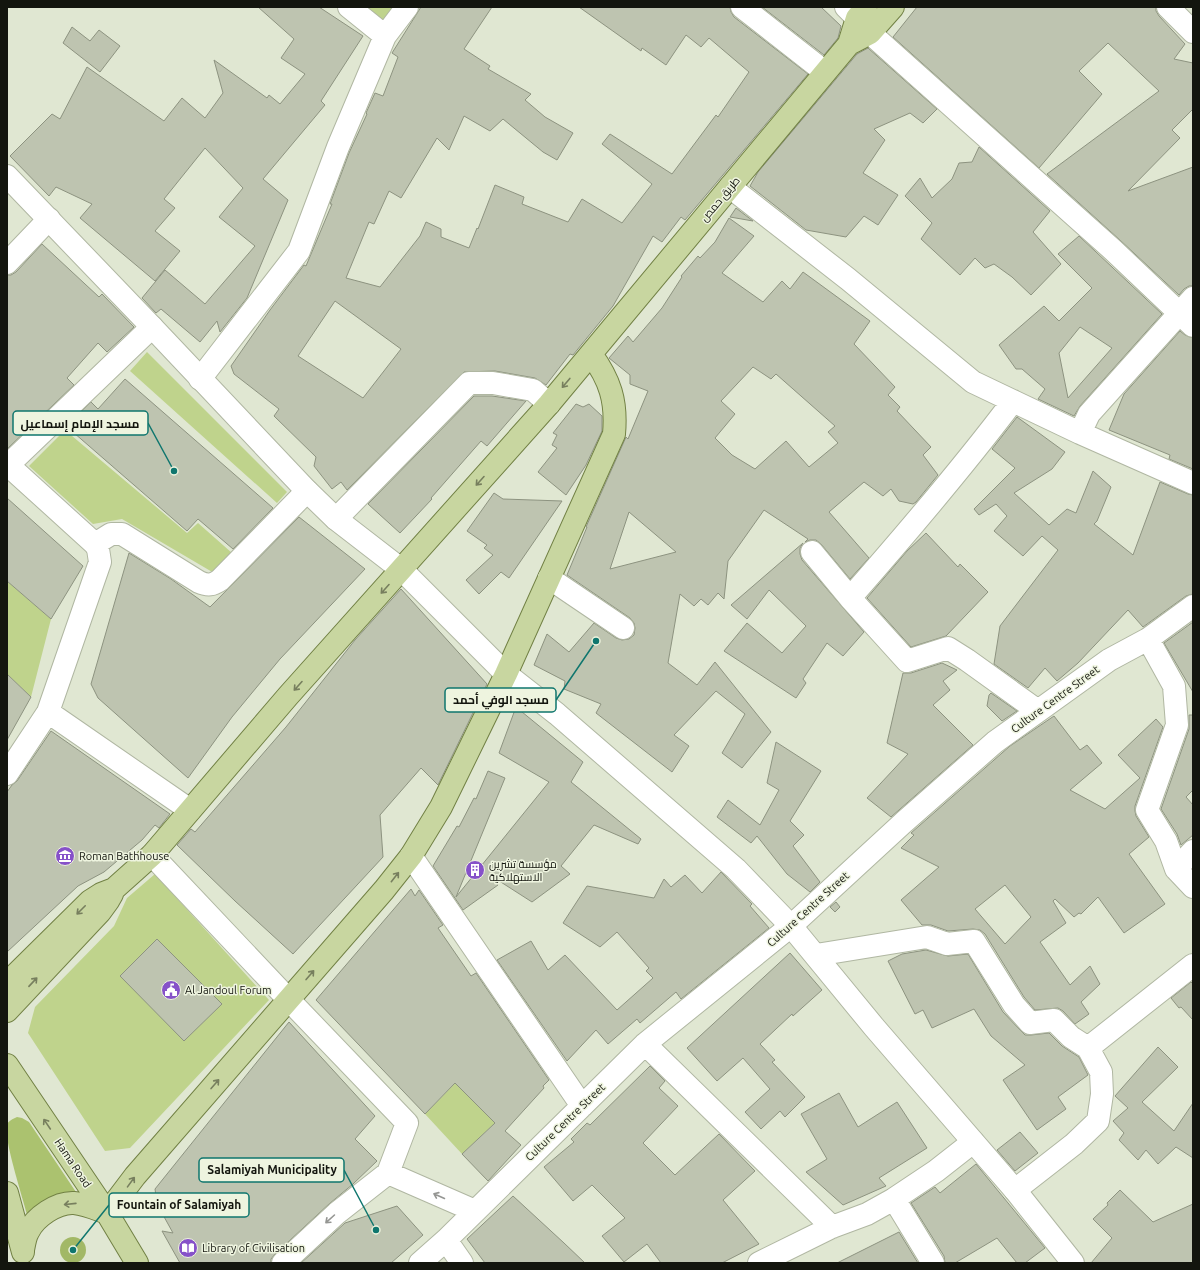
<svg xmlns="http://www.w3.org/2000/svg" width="1200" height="1270" viewBox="0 0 1200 1270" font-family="Ubuntu,Cairo,sans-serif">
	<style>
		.green { fill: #bfd38c }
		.forest { fill: #abc26f }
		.water { fill: #a2b866 }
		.building { fill: #bec4b0; stroke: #8d9380; fill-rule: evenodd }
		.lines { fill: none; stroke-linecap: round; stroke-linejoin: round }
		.street-casing { stroke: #b0b7a2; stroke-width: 24 }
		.secondary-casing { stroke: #b0b7a2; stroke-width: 24 }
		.primary-casing { stroke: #718044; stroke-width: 24 }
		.street { stroke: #fff; stroke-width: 22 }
		.secondary { stroke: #fff; stroke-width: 22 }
		.primary { stroke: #c8d6a0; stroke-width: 22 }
		.oneway { stroke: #777f5e }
		.oneway2 { stroke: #959693 }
		.labels { text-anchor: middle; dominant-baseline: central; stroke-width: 3; stroke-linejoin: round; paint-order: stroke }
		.street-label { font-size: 11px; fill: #13150e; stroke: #eef4df }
		.poi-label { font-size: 11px; fill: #13150e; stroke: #eef4df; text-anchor: start }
		.leader { fill: none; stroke: #0f766e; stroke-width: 1.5 }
		.callout-dot { fill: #0f766e; stroke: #eef4df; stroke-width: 1.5 }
		.callout { fill: #eef4df; stroke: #0f766e; stroke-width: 1.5 }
		.callout-label { font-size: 12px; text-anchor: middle; font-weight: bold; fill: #13150e }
	</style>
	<rect width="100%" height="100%" fill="#e0e7d2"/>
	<path class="green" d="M365,7H393L383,21Z
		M147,352L287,492L277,503L130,371Z
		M65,430L187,533L198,523L232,553L214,573L122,519L93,524L29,466Z
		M7,581L51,619L31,697L7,674Z
		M155,874L269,1000L130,1148L105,1151L28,1033L35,1007L114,926L127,898Z
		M472,1066L495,1123L462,1154L425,1114Z"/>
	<path class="forest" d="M17,1117L22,1118L29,1122L80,1198L28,1218C24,1201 3,1138 7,1125C8,1121 13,1119 17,1117Z"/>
	<path class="water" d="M60 1250a13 13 0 1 1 26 0a13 13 0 1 1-26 0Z"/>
	<path class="building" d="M258,7H319L363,36L321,101L325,105L263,179L288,200L247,298L220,332L217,321L200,342L161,309L156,313L142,298L165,270L205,304L255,246L219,217L243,188L205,148L164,199L175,208L155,231L180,251L155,281L80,218L92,204L56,187L49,196L10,156L52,114L60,119L87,67L164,121L182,98L205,118L223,93L214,60L267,98L269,95L280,104L305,74L281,58L294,39Z
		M421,7H492L464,49L490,66L488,69L531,94L525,100L545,117L573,133L557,160L543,152L503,119L490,131L464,116L449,150L437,138L401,198L389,191L374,224L369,222L346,278L380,287L420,236L426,222L441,229V237L469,248L477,228L478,229L495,185L524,197L522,204L568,222L582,199L622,223L652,184L602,144L610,134L672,174L716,115L718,117L749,72L709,38L701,47L686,35L666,65L642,48L641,51L579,7H730L731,12L734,17L808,74L685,220L681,217L662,242L653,236L613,306L573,355L570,354L546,385L535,378L495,371L464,372L347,490L341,482L332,489L314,466L316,457L274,416L279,409L234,374L231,366L270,310L304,265L306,266L332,204H330L349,153L367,114L366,113L375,93L383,96L398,57L392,53ZM335,301L401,349L363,398L298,356Z
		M762,7H821L841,26L838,38L824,55Z
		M917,7H1156V11L1159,16L1185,44L1174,59L1193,63V109L1172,130L1180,138L1128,191L1193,167V286H1189L1184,289L1179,295L1121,241L1047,174L1159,91L1108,43L1079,71L1102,94L1039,168L893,37Z
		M72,27L90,41L99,30L120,46L100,72L63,43Z
		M868,48L937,109L923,123L910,113L874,129L885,140L863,173L898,195L878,225L864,216L846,237L806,230L750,186L758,172L857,54Z
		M979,147L1050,211L1033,232L1061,264L1031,295L1012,277L994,264L985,268L975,258L960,275L921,239L932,223L905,196L920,178L932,198L952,179L959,163L972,162Z
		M736,208L753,221L730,217Z
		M729,218L754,236L722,273L763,302L782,281L790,289L803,272L870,321L854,344L895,387L888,395L900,407L897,411L931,447L923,455L938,475L916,502L913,504L899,501L891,489L883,496L864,482L829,512L869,558L850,579L821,544L816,540H810L805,542L808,539L764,510L728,561L724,599L718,593L708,605L701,599L694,606L680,594L668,663L697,685L715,662L771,732L742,768L722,753L745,714L716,691L674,735L689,746L672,772L596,713L601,704L564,689L565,681L534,665L547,634L569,652L594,623L616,638L622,640L629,639L634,635L635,628L634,623L630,618L567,575L587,527H586L626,437L628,439L648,391L630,384V375L609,358L628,336L633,342L662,308L682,277L681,276L698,256L700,258L715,242ZM753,367L771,379L776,374L835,426L828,432L838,443L809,467L786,441L755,469L732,455L715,438L735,414L721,401ZM629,512L676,552L610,569Z
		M1079,236L1162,314L1080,406L1074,416L1038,399L1045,389L1022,369H1016L999,345L1044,306L1059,321L1092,288L1058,254ZM1080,327L1112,348L1068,398L1059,353Z
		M42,244L99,297L102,294L134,327L107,352L98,343L67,378L74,385L7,449V275H11L16,272Z
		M1180,331L1185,335L1193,338V469L1169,459L1170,455L1109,430L1124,394Z
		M125,379L273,508L233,549L198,519L187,531L66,426L91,402L98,409Z
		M474,396H492L526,401L487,446L481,441L431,498L432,499L400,533L368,504Z
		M576,404L583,407L589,404L602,416V431L586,465L566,495L538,472L557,448L552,445L557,435L553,433Z
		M1017,417L1065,452L1052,469L1014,493L1049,525L1067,509L1076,513L1093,471L1111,487L1097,521L1094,524L1133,555L1160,482L1188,494L1193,495V594L1186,596L1143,627L1128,610L1078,663L1057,681L1045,668L1028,688L994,664L1000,626L1058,550L1042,536L1023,556L994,531L1007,516L996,504L979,515L974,509L1015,468L992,449Z
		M494,493L503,499L562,501L509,578L501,572L479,594L466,580L493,555L484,548L487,545L467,531Z
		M7,498L83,566L51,619L7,581Z
		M299,517L365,569L280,659L232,717L188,778L98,698L91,684L129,553L171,579L210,607Z
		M926,533L958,567L960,564L988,592L946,636L911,647L867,598L907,551Z
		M803,543L800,548V554L802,560L864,632L843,656L827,643L803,679L806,683L796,698L724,651L747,623L782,653L806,626L769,590L747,619L731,605Z
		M401,589L487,684L438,785L421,768L380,815L383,857L293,954L235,901L177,845L191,829L195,832L286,727L355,640Z
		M1193,622V692L1164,643Z
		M942,663L957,670L943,681L950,690L933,705L973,745L891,817L867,798L908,754L887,743L903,673H911Z
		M7,674L31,697L7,740Z
		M991,693L1017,711L1002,721L987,706L989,695Z
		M516,707L583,762L571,782L641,839L638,844L594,825L561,866L570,874L532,902L493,877L498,885L463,910L433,866L457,826L459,827L474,798L476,799L488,771L505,778L456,897L549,782L499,753Z
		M1189,715H1193V790L1186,797L1193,805V835L1181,845L1177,834L1161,809L1189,729Z
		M1054,716L1080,750L1087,745L1102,763L1070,790L1105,809L1140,778L1118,755L1156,719L1163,727L1135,806V811L1136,816L1149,837L1129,854L1165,904L1124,933L1098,897L1081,914L1079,913L1074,917L1055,899L1053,901L1066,923L1040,942L1070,985L1090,966L1100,984L1081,1002L1089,1014L1075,1024L1063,1011L1058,1008L1035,1010L1024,997L985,934L980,930L973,929L948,931L931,925H922L901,900L939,867L901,848L914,835L911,833L1010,746ZM1005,885L1031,917L1005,944L975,909Z
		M51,731L170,814L159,828L155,825L142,840L104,872L78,886L7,952V792L12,785L17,781Z
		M776,742L821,771L790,821L804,835L793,846L820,882L810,892L787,874L757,836L751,843L717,817L728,800L760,825L779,790L767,783Z
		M721,872L752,904L750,906L769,928L681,999L676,992L640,1023L637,1019L608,1044L596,1030L567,1061L497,960L531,941L548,970L565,955L617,1010L653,978L646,971L649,968L617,932L600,947L563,923L587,886L654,898L664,879L671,887L685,875L702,893Z
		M411,889L415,896L419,890L443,925L438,928L471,976L476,973L549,1080L543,1086L544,1088L505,1131L521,1145L488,1181L462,1154L495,1123L455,1083L425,1114L316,1000Z
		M836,902L840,907L835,912L830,907Z
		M157,939L222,1004L184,1041L120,976Z
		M926,950L948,956L968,954L1003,1012L1021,1031L1025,1035H1031L1049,1033L1062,1046L1079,1057L1088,1075L1058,1097L1066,1109L1037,1130L1003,1080L1025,1065L991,1036L974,1009L932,1028L923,1010L915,1014L888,961L902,954Z
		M790,953L822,990L793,1016L792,1014L760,1044L775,1060L772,1062L805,1097L785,1117L780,1111L761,1129L745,1112L770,1089L743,1058L717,1081L687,1048Z
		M1191,982L1193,984V1020L1181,1007L1179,1008L1171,998Z
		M289,1022L375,1116L355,1139L377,1161L353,1184L329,1204L275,1254L271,1259V1263H180L162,1231L173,1233L157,1204L155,1189Z
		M1158,1047L1178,1067L1142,1102L1174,1131L1193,1103V1158L1176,1147L1158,1164L1146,1150L1138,1160L1119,1140L1124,1133L1113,1121L1128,1108L1115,1096Z
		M650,1066L665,1081L659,1088L678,1106L643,1143L675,1175L719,1134L755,1171L723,1200L759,1244L722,1263H661L647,1244L624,1262L602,1236L625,1218L592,1185L573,1201L544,1167L574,1142L571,1139L587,1123L590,1125Z
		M839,1093L858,1127L897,1102L927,1148L879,1178L886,1186L843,1205L806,1172L827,1159L801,1114Z
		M1020,1132L1038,1153L1015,1171L997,1150Z
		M976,1164L1045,1248L1025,1263H1017L997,1238L955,1263H945L944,1256L911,1203L935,1187L940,1193Z
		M1120,1190L1153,1222L1193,1204V1263H1091L1112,1238L1093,1219L1108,1205L1107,1203Z
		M513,1196L564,1243L585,1263H485L467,1239Z
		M397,1206L423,1235L391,1263H301L345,1223Z
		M899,1232L918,1263H837Z"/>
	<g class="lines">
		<g class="street-casing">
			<path id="street" d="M349,7L385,36
				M742,7L825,72
				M846,7L857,18L870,33L1113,250L1193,326
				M1168,7L1193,32
				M730,187L848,279L973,382L1080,433L1193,483
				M7,263L49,219
				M200,379L299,251L338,147L385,36L407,7
				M1013,401C961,470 907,533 850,598L907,661L948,648L967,660L1038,711
				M1080,433L1089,414L1193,298
				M7,466L152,327
				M336,519L469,383H493L533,390L549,404
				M95,544L111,534H122L199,582C208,586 213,585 220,580L307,491
				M812,552L850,598
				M549,578L623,628
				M1148,639L1174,686L1177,725L1147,810L1166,841L1176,869
				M48,712L190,810
				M7,774L48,712L100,562L98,549L95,544L9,466
				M1193,851L1176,869L1193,887
				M152,855L288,999L407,1123L388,1173
				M411,856L582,1106
				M816,955L927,937L947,944L974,941L1014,1005L1030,1023L1054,1020L1071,1037L1088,1048L1101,1072L1102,1094L1098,1121L1074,1144L1015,1190
				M645,1044L832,1227
				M1088,1048L1193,965
				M894,1199L933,1263
				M446,1240L462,1263
				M283,1263L337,1213L388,1173L475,1211
				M420,1263L446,1240L645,1044L791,926L904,822L995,742L1109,660L1148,639L1193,606
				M759,1263L832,1227L867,1214L894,1199L936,1171L973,1142"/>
		</g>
		<g class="secondary-casing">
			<path id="secondary" d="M7,176L152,327L307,491L336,519L402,570L506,674L557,714L736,869L791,926L874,1027L1015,1190L1073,1263"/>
		</g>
		<g class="primary-casing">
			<path id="primary" d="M849,44L870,33L893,7
				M7,983L90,901L101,894L114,889L152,855L288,696L549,404L849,44L857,18L866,7
				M7,1011L100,912L108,901L112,894
				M7,1065L107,1213L137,1263
				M7,1193L23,1252
				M23,1250C24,1245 25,1237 28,1232C35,1217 57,1202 74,1203C86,1204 96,1209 107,1213L135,1176L384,890L411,856L441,807L506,674L614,434C617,401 610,380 591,354"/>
		</g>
		<use href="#street" class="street"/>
		<use href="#secondary" class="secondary"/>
		<use href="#primary" class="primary"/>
	</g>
	<defs><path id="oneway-shaft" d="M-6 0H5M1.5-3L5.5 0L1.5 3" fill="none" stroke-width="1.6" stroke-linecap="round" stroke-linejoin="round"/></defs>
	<g class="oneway">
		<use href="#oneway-shaft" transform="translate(566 383) rotate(130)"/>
		<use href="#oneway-shaft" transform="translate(480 481) rotate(132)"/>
		<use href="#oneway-shaft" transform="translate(385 589) rotate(132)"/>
		<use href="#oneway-shaft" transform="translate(298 686) rotate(132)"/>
		<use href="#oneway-shaft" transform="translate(395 877) rotate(-52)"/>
		<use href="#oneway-shaft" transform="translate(81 910) rotate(135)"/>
		<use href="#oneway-shaft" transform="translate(310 975) rotate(-49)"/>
		<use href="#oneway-shaft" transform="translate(33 982) rotate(-47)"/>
		<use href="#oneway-shaft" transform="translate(215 1084) rotate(-49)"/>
		<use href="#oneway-shaft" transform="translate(47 1124) rotate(-124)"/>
		<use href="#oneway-shaft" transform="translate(131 1182) rotate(-54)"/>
		<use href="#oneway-shaft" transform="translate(70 1204) rotate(174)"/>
	</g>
	<g class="oneway2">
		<use href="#oneway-shaft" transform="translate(439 1196) rotate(-156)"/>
		<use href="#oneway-shaft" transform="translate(330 1219) rotate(138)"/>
	</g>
	<defs>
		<g id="museum-disc" transform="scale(1)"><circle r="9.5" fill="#8651c9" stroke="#eef4df"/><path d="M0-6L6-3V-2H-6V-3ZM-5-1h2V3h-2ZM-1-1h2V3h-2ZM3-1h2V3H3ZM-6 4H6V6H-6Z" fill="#fff"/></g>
		<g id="building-disc" transform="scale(1)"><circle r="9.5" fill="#8651c9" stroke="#eef4df"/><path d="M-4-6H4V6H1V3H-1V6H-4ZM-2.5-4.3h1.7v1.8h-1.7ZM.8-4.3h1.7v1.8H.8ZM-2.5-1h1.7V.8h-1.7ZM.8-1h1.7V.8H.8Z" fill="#fff"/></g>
		<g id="civic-disc" transform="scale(1)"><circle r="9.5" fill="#8651c9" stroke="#eef4df"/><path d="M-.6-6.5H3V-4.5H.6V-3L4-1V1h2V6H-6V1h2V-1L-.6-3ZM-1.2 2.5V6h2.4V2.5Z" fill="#fff"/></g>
		<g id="library-disc" transform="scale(1)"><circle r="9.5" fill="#8651c9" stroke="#eef4df"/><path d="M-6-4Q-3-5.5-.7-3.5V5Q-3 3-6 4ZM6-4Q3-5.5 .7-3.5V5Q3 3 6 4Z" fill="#fff"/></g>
	</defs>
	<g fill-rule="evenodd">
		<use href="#museum-disc" x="65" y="856"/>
		<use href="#building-disc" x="475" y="870"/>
		<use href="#civic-disc" x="171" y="990"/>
		<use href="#library-disc" x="188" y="1248"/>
	</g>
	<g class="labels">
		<g class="street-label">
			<text transform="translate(720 199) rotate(-50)">طريق حمص</text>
			<text transform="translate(1055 699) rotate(-36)">Culture Centre Street</text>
			<text transform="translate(808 909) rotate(-42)">Culture Centre Street</text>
			<text transform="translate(565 1122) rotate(-44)">Culture Centre Street</text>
			<text transform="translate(73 1163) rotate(56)">Hama Road</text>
		</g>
		<g class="poi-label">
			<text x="79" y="856">Roman Bathhouse</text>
			<text x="489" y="864">مؤسسة تشرين<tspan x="489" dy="13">الاستهلاكية</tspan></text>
			<text x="185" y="990">Al Jandoul Forum</text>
			<text x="202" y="1248">Library of Civilisation</text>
		</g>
	</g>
	<path class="leader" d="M174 471L148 423M596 641L556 700M376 1230L344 1170M73 1250L109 1205"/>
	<g class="callout-dot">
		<circle cx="174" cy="471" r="4"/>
		<circle cx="596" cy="641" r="4"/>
		<circle cx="376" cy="1230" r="4"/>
		<circle cx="73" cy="1250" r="4"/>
	</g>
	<g class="callout">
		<rect x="13" y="411" width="135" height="24" rx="4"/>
		<rect x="445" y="688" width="111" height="24" rx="4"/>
		<rect x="199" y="1158" width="145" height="24" rx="4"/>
		<rect x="109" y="1193" width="140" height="24" rx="4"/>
	</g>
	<g class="callout-label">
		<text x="80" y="428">مسجد الإمام إسماعيل</text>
		<text x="501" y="704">مسجد الوفي أحمد</text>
		<text x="272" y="1174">Salamiyah Municipality</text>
		<text x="179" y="1209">Fountain of Salamiyah</text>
	</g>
	<rect width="1200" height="1270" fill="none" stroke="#13150e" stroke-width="16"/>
</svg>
